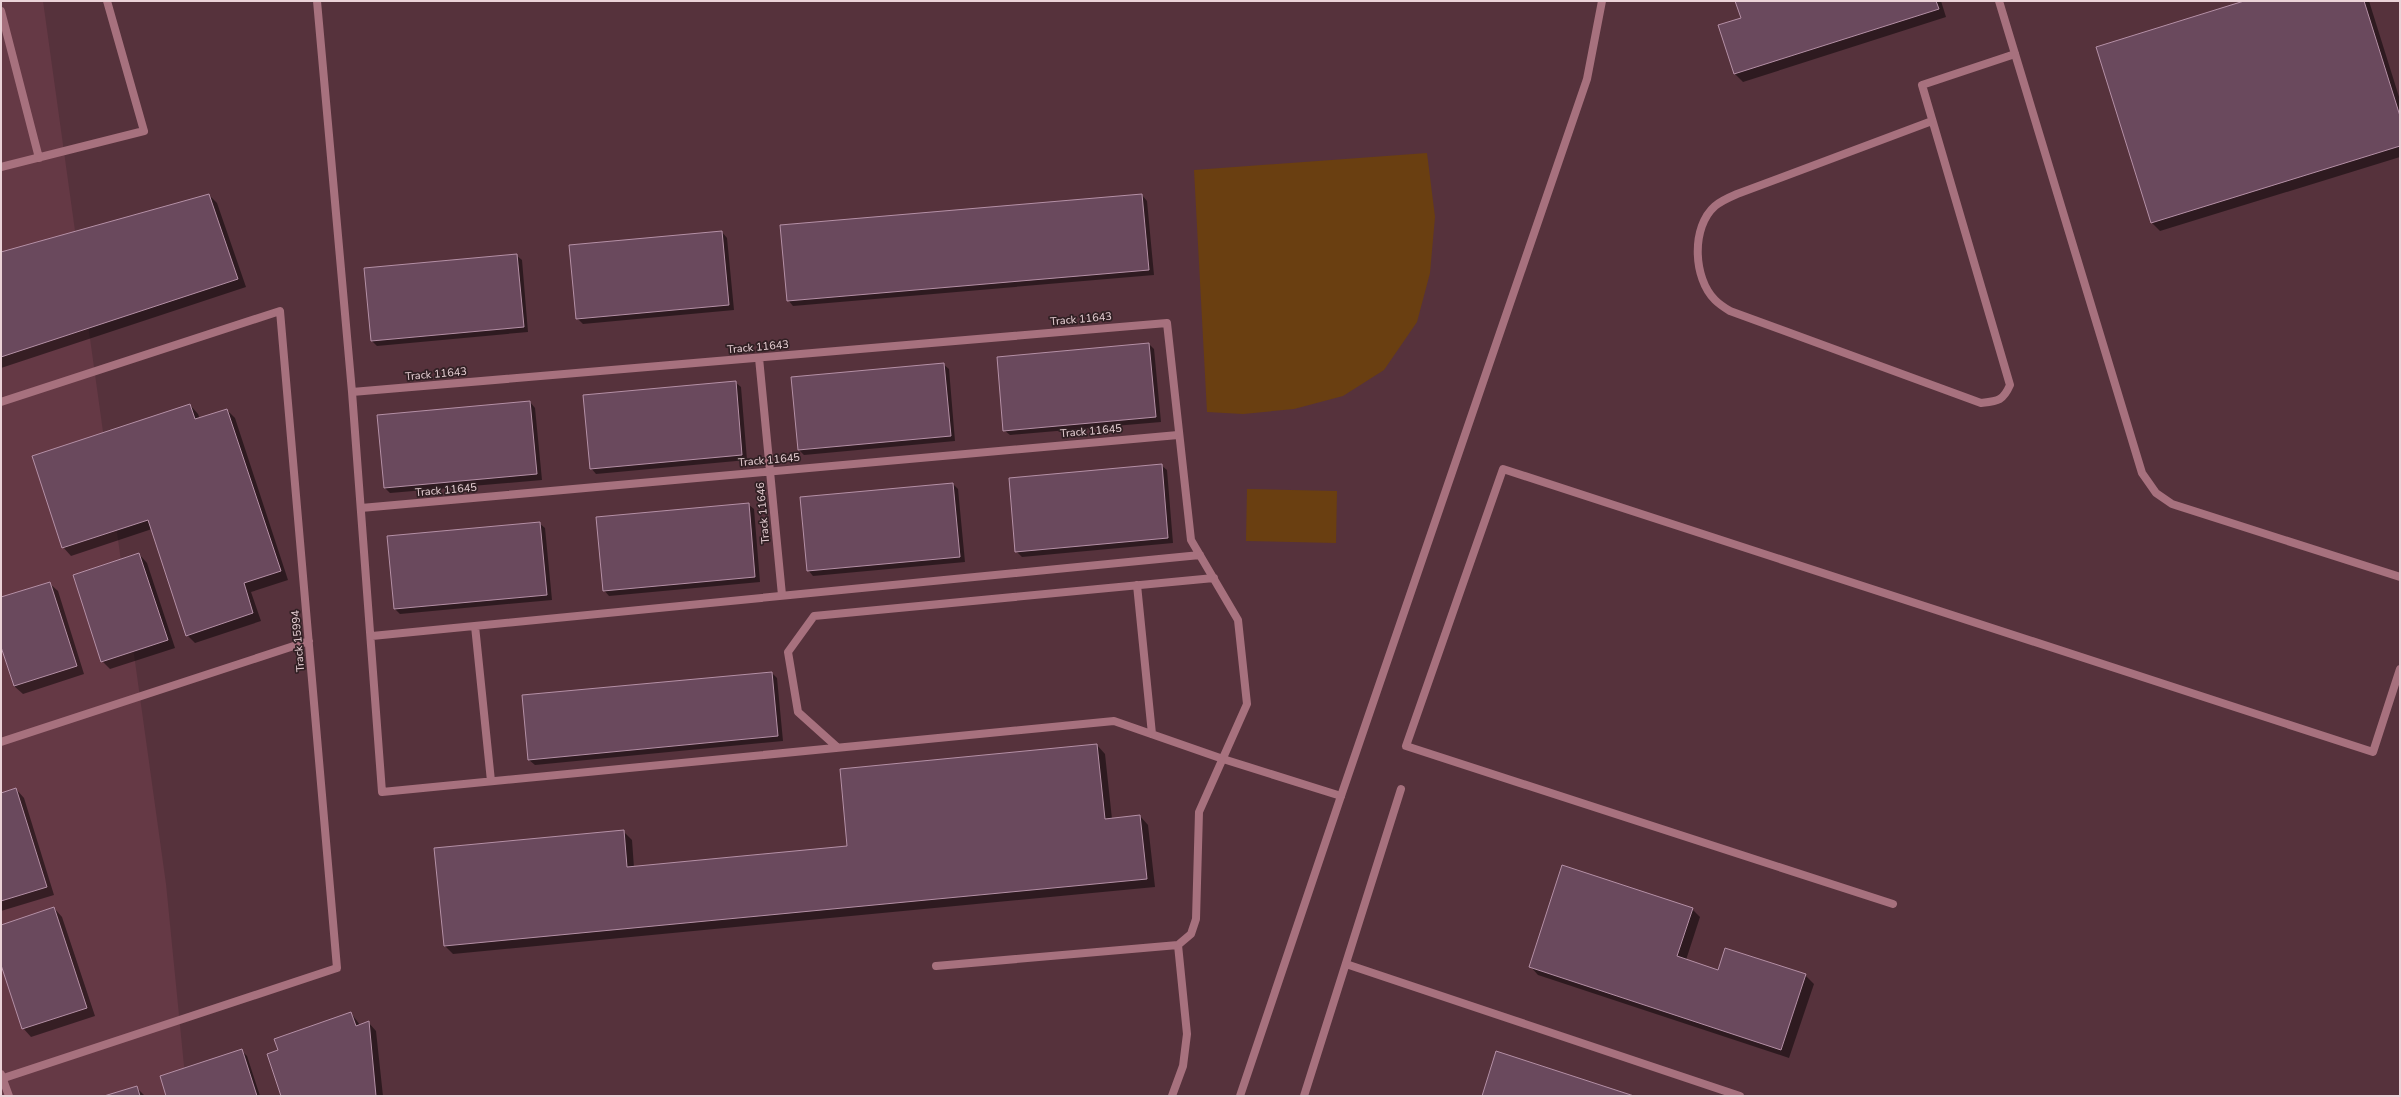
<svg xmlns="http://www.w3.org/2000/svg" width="2401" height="1097" viewBox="0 0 2401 1097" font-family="'Nunito Sans',sans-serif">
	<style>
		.built { fill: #653945 }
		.green { fill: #6a3f11 }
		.shadow { fill: #0007 }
		.building { fill: #6a495d; stroke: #b590a6 }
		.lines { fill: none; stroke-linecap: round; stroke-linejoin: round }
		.lane { stroke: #a7717e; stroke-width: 8 }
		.street { stroke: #a7717e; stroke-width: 8 }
		.labels { text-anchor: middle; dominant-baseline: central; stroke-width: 3.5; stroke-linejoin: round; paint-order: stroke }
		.street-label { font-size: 11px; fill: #ebd3d8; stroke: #312024 }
	</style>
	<rect width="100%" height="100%" fill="#56323c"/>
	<path class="built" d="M1,1H43L166,884L187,1096H1Z"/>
	<path class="green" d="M1427,153L1435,217L1430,273L1417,322L1384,370L1343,396L1294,409L1243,414L1207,412L1194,170Z
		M1247,489L1337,491L1336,543L1246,541Z"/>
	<path class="shadow" d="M1736,1H1941L1946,17L1743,82L1735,74L1742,19Z
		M2248,1H2369L2400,100V157L2160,231L2152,223L2098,47Z
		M209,195L217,203L246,287L1,368V253Z
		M1142,195L1147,201L1154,275L793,306L788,300Z
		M722,232L727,238L734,310L583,324L577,318Z
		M516,255L522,260L528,332L377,346L372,341Z
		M1149,344L1154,349L1161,422L1010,435L1004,430Z
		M943,364L949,369L955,441L804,455L799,450Z
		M735,382L741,387L747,460L596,474L591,468Z
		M530,402L535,408L542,480L390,493L385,488Z
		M190,405L198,414L200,419L227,410L235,418L288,580L251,592L261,621L195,643L187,635L152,529L71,556L63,547Z
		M1161,465L1167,470L1173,543L1022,557L1016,551Z
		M953,484L958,489L965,562L813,576L808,570Z
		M748,504L754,509L760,582L609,596L604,590Z
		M539,523L545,528L552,600L400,614L395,609Z
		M139,554L147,563L175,648L110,669L102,661Z
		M49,583L58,591L84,674L23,694L14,686L1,644V599Z
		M772,673L777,678L783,741L535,765L529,760Z
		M1097,745L1105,754L1112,819L1140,816L1148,825L1155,887L453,954L445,946L623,831L632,840L634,868L848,847Z
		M16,789L24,798L54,895L1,911V794Z
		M54,908L62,917L95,1016L31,1037L23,1028L1,962V926Z
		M1692,909L1700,917L1686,960L1719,971L1805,975L1814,984L1789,1058L1538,975L1530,966Z
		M351,1013L360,1025L368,1022L376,1031L383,1096H282L279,1051Z
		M241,1050L247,1056L260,1096H168Z
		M136,1087L145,1096H108Z"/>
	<path class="building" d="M1735,1H1936L1939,9L1734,74L1718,25L1741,18Z
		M2244,1H2364L2400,116V146L2151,223L2096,47Z
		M209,194L238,279L1,357V252Z
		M1142,194L1149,270L787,301L780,225Z
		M722,231L729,305L576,319L569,245Z
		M517,254L524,327L371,341L364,268Z
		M1149,343L1156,417L1003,431L997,357Z
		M944,363L951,436L798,450L791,377Z
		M736,381L742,455L590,469L583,395Z
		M530,401L537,474L384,488L377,415Z
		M190,404L195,419L227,409L281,571L244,583L253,613L186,636L148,520L62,548L32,456Z
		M1162,464L1168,538L1015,552L1009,478Z
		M953,483L960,557L807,571L800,497Z
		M749,503L755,577L603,591L596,517Z
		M540,522L547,595L394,609L387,536Z
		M139,553L168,640L101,662L73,575Z
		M50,582L77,666L14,686L1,647V597Z
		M772,672L778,736L528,760L522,695Z
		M1097,744L1105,819L1140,815L1147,879L444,946L434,848L624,830L627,867L847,846L840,769Z
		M16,788L47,887L1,901V793Z
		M1562,865L1693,908L1677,956L1718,970L1725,948L1806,974L1781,1050L1529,967Z
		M54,907L87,1008L22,1029L1,965V925Z
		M351,1012L356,1026L369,1021L376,1096H281L267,1054L278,1050L274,1039Z
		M242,1049L257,1096H166L160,1076Z
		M1496,1051L1634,1096H1482Z
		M137,1086L140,1096H104Z"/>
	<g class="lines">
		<path class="lane" d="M317,1L352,392L382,792L1114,721L1223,759L1341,796
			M1932,121L1737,194C1730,197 1721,201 1715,206C1691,227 1693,278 1715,300C1719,304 1725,308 1730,311L1981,403C1998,401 2003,401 2010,385L1922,85L2015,54
			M759,358L782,595
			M352,392L1167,323L1191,540L1238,620L1247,704L1199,812L1196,919L1191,934L1178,945L936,966
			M361,508L1178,435
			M1137,585L1152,734
			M475,626L491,781
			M372,636L1200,555
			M837,747L798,712L788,652L814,616L1214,578
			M1893,904L1406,746L1503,469L2373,752L2400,669
			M1346,964L1740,1096
			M1172,1096L1183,1066L1187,1034L1178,945
			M1304,1096L1401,789"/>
		<path class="street" d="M1999,1L2142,473L2156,493L2172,504L2400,577
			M1,11L39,158
			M1,167L144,131L107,1
			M1,402L280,311L337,968L1,1079
			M1,742L309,641
			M1,1074L9,1096
			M1240,1096L1341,796L1587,79L1602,1"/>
	</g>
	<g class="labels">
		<g class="street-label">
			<text transform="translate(1081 319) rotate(-5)">Track 11643</text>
			<text transform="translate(758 347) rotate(-5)">Track 11643</text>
			<text transform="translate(436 374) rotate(-5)">Track 11643</text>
			<text transform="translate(1091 431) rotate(-5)">Track 11645</text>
			<text transform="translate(769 460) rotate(-5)">Track 11645</text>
			<text transform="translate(446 490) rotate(-5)">Track 11645</text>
			<text transform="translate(763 513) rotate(-95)">Track 11646</text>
			<text transform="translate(298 641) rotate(-95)">Track 15994</text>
		</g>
	</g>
	<rect width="2401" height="1097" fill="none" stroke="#ebd3d8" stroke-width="4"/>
</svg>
